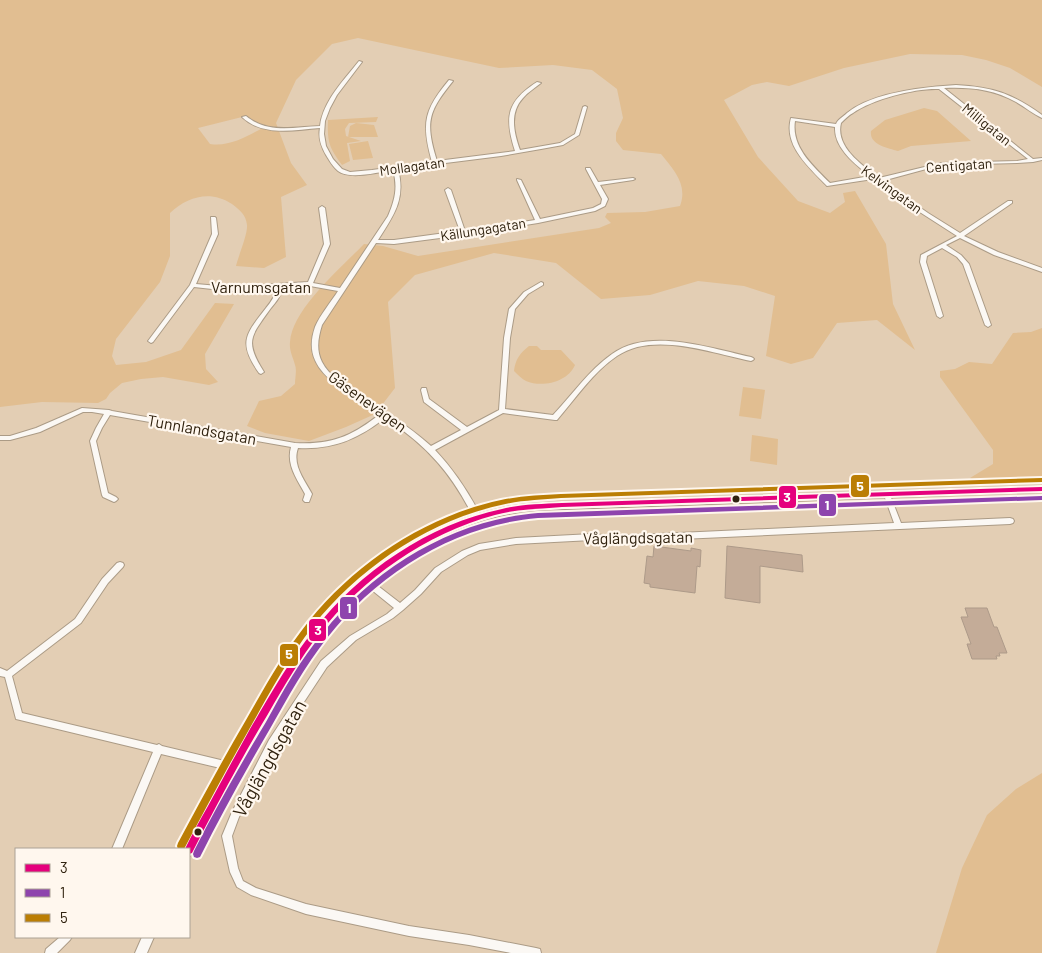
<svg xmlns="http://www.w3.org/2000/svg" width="1042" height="953" viewBox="0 0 1042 953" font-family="Barlow,sans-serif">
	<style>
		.green { fill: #e1be91; fill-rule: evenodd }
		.building { fill: #c4ac98; stroke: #ad9a89 }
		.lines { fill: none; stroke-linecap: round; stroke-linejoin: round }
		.minor-casing { stroke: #ab9b86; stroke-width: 2 }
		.tertiary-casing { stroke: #ab9b86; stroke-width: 2 }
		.minor { fill: #fbf8f4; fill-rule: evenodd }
		.tertiary { fill: #fbf8f4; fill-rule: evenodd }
		.bus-1-casing { stroke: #fff7ee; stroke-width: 4 }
		.bus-2-casing { stroke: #fff7ee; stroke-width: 4 }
		.bus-3-casing { stroke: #fff7ee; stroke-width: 4 }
		.bus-1 { fill: #e5007d; fill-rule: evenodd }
		.bus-2 { fill: #8e44ad; fill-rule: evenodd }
		.bus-3 { fill: #bb7e04; fill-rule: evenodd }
		.bus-dot { fill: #30220f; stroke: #fff7ee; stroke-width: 2 }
		.labels { text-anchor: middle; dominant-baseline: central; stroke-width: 4.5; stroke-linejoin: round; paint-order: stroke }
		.far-street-label { font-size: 14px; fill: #30220f; stroke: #fff7ee }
		.street-label { font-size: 16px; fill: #30220f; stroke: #fff7ee }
		.near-street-label { font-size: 19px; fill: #30220f; stroke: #fff7ee }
		.line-badge { stroke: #fff7ee; stroke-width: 2 }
		.badge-label { font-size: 14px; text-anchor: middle; font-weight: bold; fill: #fff }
	</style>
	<rect width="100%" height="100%" fill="#e3ceb4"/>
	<path class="green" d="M0,0H1042V87L1010,68L986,60L962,55L910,54L844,68L789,86L767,82L752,85L724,100L758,157L798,201L830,213L845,202L843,193L855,191L886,244L893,304L915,350L877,320L837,323L813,358L791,364L766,356L775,296L744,286L698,281L650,295L601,299L556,263L494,253L415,275L388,302L395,388L375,414L346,427L309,441L265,433L247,426L259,401L281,396L295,384C295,378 297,370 295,365C293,357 289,351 290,342C292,309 342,267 364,244L383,246L418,256L599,228L611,223L605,217L607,213L645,212L680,206C688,185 674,170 661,154L623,150L616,141V133L623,118L617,89L592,70L553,65L499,68L358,38L332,44L296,80L276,123L291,163L307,185L281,197L286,257L264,268L236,266C238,257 248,234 247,225C246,215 240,210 232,204C211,190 188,196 170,213V256L160,282L116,339L112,356L116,365L146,362L181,350L215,303L234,304L205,354L206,369L218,382L209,385L163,377L141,379L122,383L110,393L106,399L98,403L42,402L0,407ZM246,116L261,129C245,137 229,147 210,144L198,128Z
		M924,108L937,111L971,141L911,146L898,151C888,148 869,145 871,131L885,120Z
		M378,117L376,122L349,123L345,129L346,136L361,141L347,143L350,161L342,165C329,148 327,141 328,120Z
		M356,123L374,125L378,137H348L350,126Z
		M368,141L373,158L353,160L349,144Z
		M1042,328V477L975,481L970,478L993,464V450L940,377V371L955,369L969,362L992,364L1013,333L1031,332Z
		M529,346H537L541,350H561L575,365C568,382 542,388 526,381C522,379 518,375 514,371C515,360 520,353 529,346Z
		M743,387L765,390L761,419L739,416Z
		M752,435L778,439L777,465L750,461Z
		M1042,773V953H936L962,868L987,815L1016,789Z"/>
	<path class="building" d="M654,546L691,551V548L701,550L700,567L697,566L695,593L650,587V584L644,583L647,556L653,557Z
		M727,546L802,555L803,572L760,566V603L725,598Z
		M965,608H987L994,627H997L1007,653H999L1000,656H996L997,659H972L967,644H971L961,617H968Z"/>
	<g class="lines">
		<g class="minor-casing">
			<path id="minor" d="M359,61L362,62L337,95L330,108L325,121L324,134L326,146L333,159L342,169L350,172L372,170L432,162C421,123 424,110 449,80L453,81C428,112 425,122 437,161L515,151C504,117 507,101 537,82L541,83C535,88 528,92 523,98C509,113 514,133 520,150L560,143L575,134L583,107L585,106L587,107L579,135L563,145L541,149L501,156L398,169C406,199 394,215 378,240H394L460,231L445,190L448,188L451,190L465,231L535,220L517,180V179L521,180L540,219L593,208L601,204L602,199L586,169V168H590L598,182L633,178L635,179L633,180L600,185L608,199L605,206L595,211L538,223L463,235L394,244L376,243L322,325C318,338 316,350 322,362C329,376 344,384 356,392C382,410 408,425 431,446L461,430L424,402L421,390L422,388H426L429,399L467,427L499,410L504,338L509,309L524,292L541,282L543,283V285L528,294L515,309L510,338L505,409L553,415C572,395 589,370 612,354C649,327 710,348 751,357L753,358L754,359L753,360L751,361C712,353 653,331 617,356C593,372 576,398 557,420H555L503,413L435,450C454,470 469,493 482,518L481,520H475C452,474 428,446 385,418C358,439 333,450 298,448C292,465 304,479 312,494L309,502H305L303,500L305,494C297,479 286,465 291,447L110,415L102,428L96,441L108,493L116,497L118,499L116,501L114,502L103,497L102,495L90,441L96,428L104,414L92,412H83L40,432L10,440H0V436H10L36,428L82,408L109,410L112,411L295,443C332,445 352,436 380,414C371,408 361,402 351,395C326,378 303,361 315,327C320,315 331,302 338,291L310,286L283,287C281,296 276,302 271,308C251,336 244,341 264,372L261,374L259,373C238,343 245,335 266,308C271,302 275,296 277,288L230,291L194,287L153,342L151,343L148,341L190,285L212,234L211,217H215L216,218L218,234L196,284L230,287L308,282L324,244L319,208L322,206L325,208L330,244L313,283L340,288L388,216C395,200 398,187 393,170C379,172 350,180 338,171C333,167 329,160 326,155C321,146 318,138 320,128C293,130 263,137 242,117L246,116C268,134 293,127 320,126C323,101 344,80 359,61Z
				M956,85C993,87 1011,93 1042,115V118C1033,114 1025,107 1016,102C993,89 970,87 944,88L1033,159L1042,158V160L1033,162L1017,163L941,165L882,181L928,213L960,233L1008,201H1012V203L964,236L998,252L1042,268V272L994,255L960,238L946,245L961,255L969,264L991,325L988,327L985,325L963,264L957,257L942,248L927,256L926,262L943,316L940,318L937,316L920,262L921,255L957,236L901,200L873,179L827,186C810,168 783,146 791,118L836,124C838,119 843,117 847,113C873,92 923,87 956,85ZM939,89L1028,159L1017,161L941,163L879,178C862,165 835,147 841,123C845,119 849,115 853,113C873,99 916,88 939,89ZM795,121L835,127C834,148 855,164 870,176L830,183C813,166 791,147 795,121Z
				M887,492L889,493L890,495L901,523L1010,518L1013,519L1014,521L1013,523L1010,524L614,542L592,540L516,544L480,550L468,555L441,572L421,594L403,610L393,618L356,640L327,667L275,746L239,817L232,836L238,868L243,881L256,888L306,904L409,926L469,935L536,948L540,949L541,953H511L469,945L409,936L306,914L251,895L237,887L230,872L222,836L232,812L269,740L321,661L350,636L387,614L394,608L363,583L362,581L363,579L366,578L369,579L400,603L415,590L435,568L462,551L479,544L516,538L592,534L614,536L894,523L884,495L885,493Z
				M120,562L123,563L124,565L123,567L108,583L81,623L12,676L22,713L157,745L159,744L162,746L233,763L236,764L237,767L236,770L233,771L161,754L122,849H112L153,752L16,719L5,677L0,676V668L7,671L75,619L102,579L117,563Z
				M60,937H72L70,940L57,953H45L46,949Z"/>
		</g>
		<g class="tertiary-casing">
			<path id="tertiary" d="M1042,486V492L537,510C459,516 382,561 332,620C306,650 287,684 267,718C241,763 217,808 193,854L189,856V849H183C190,834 198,820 206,806C220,779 235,752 251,726C270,693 289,658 314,627C358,571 431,523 502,508C522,503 542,503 562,502Z
				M142,937H154L147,953H135Z"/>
		</g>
		<use href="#minor" class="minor"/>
		<use href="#tertiary" class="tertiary"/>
		<g class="bus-1-casing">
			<path id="bus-1" d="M1042,487V491L562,507C540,509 516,509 495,515C425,534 363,578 319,634C300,659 284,686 268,714C241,759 216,806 192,853L189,854V849H185C192,834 200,820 208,806C222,780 236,754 250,729C270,695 289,661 314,630C359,572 429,524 502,509C521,504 542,504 562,503Z"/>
		</g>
		<g class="bus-2-casing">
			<path id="bus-2" d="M1042,496V500L538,518C455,525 378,573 327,638C305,666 288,697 271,727C246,770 222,813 200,857L197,858L194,857L193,854L194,851C216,807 241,764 266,722C283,691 300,660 323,633C375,567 454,520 538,513Z"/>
		</g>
		<g class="bus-3-casing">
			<path id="bus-3" d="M1042,478V482L561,498C541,500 520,500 501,505C428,521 359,568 313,626C289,657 270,692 251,726C228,766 206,808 184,849H178L177,846L178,843C200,802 222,761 246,720C265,687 284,652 309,621C357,562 426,516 501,500C520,496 541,495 561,494Z"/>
		</g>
		<use href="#bus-1" class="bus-1"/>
		<use href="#bus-2" class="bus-2"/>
		<use href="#bus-3" class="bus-3"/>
	</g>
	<g class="bus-dot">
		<circle cx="736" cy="499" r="4.5"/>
		<circle cx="198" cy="832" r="4.5"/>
	</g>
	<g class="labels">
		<g class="far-street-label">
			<text transform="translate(987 124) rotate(39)">Milligatan</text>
			<text transform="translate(959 165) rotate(-4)">Centigatan</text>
			<text transform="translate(412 166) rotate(-8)">Mollagatan</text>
			<text transform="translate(892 189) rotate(36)">Kelvingatan</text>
			<text transform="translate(483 229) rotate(-9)">Källungagatan</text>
		</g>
		<g class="street-label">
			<text x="261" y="286">Varnumsgatan</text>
			<text transform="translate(368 401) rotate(36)">Gäsenevägen</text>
			<text transform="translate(202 429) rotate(10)">Tunnlandsgatan</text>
			<text transform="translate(638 537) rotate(-1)">Våglängdsgatan</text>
		</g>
		<g class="near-street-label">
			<text transform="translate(269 758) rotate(-61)">Våglängdsgatan</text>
		</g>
	</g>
	<g class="line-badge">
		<rect x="850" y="474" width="20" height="24" rx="5" fill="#bb7e04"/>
		<rect x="778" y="485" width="19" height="24" rx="5" fill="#e5007d"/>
		<rect x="818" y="493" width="19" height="24" rx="5" fill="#8e44ad"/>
		<rect x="339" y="596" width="19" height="24" rx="5" fill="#8e44ad"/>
		<rect x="308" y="618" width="19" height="24" rx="5" fill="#e5007d"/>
		<rect x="279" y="643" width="20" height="24" rx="5" fill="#bb7e04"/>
	</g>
	<g class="badge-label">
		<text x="860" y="491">5</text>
		<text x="787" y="502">3</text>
		<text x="827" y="510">1</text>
		<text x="349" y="613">1</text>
		<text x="318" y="635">3</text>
		<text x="289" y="659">5</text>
	</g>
	<rect x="15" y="848" width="175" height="90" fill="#fff7ee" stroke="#aca295"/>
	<rect x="25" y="864" width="25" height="8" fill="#e5007d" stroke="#aca295"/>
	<text x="60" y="873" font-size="15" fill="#30220f">3</text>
	<rect x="25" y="889" width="25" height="8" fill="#8e44ad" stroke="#aca295"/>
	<text x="60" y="898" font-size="15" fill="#30220f">1</text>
	<rect x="25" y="914" width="25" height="8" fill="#bb7e04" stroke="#aca295"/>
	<text x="60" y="923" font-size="15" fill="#30220f">5</text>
</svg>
